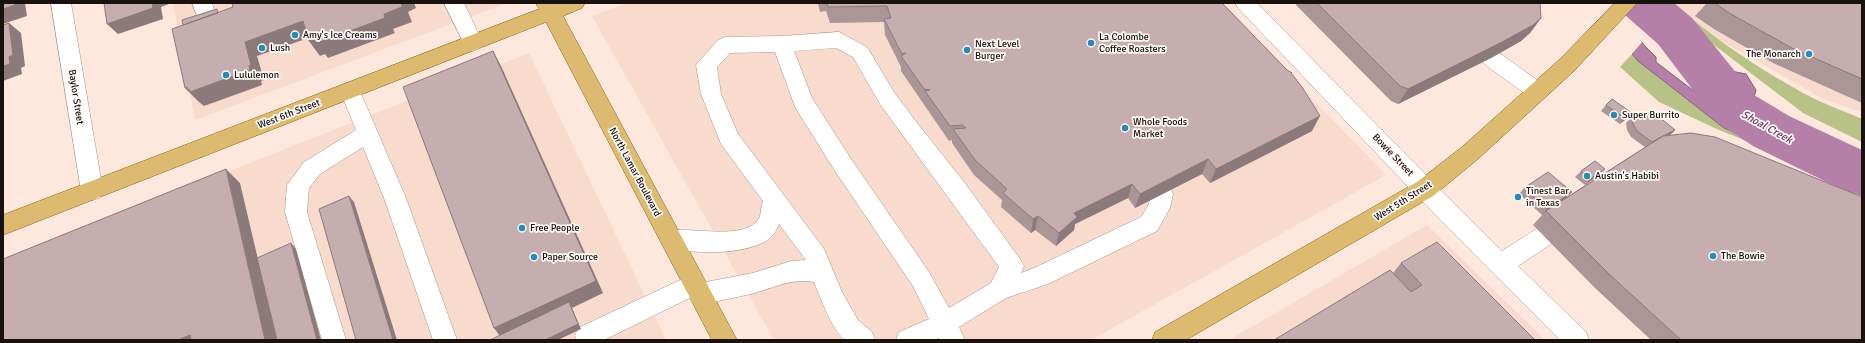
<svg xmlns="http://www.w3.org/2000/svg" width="1865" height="343" viewBox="0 0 1865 343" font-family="Signika,sans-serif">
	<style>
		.built { fill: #f8dbcd }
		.green { fill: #b8c286 }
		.water { fill: #b480a7; stroke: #865f79 }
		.pier { fill: #fee7dd }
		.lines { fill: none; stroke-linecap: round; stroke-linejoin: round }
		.river { fill: #b480a7; fill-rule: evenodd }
		.minor-casing { stroke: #a9948a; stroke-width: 1 }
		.major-casing { stroke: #886211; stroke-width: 1 }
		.minor { fill: #fff; fill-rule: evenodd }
		.major { fill: #dcbb71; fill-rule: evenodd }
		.wall { fill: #aa9597 }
		.shaded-wall { fill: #8b797b }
		.building { fill: #c6adb0; stroke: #8b797b }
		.poi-dot { fill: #288bb5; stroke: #fef9f7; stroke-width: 1.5 }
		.labels { text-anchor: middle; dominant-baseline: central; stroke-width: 3.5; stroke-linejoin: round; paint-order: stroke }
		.poi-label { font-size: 10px; fill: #19110e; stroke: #fef9f7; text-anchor: start }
		.street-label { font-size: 10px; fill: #19110e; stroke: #fef9f7 }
		.water-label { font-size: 11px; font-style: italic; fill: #763568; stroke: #fef9f7 }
	</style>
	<rect width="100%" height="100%" fill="#fee7dd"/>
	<path class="built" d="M173,3H503L504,4L195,120Z
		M627,3H1219L1386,175L1091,340H774L592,16Z
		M1666,3H1862V112L1825,100L1662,7Z
		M529,53L666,340H3V260Z
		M1427,225L1545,340H1229Z"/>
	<path class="green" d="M1676,5C1714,39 1758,68 1803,93C1821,103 1842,110 1862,119V142L1803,113L1675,15L1671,10Z
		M1632,54L1638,61L1724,128L1811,167L1719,130L1659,102L1620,67Z"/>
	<path class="water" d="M1589,3L1617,9L1644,45L1656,57V62L1707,101L1722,105L1710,89L1698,80L1688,64L1679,57L1643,12L1665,3L1675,15L1697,57L1716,68L1746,74L1756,90L1753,101L1743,99L1723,88L1722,89L1726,98L1738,105H1746L1771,124L1774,123L1775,120L1862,159V187L1724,128L1638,61Z"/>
	<path class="pier" d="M1587,3H1619V9L1643,41L1631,55Z
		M1629,3H1668L1673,9L1654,29L1642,13Z"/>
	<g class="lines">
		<path class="river" d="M1618,3H1674L1692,18L1754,95L1789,116L1862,150V196L1843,190L1753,146L1718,123L1658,44L1625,15Z"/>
		<g class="minor-casing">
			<path id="minor" d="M51,3H71L103,191L100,198L92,200L84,198L81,191Z
				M192,3H212L215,13L212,18L205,20L198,18Z
				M444,3H464L483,43L480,48L473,51L466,48Z
				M1235,3H1257L1433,182L1502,251L1561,213L1569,210L1577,213L1580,220L1577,227L1518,266L1586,332L1589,340H1560L1417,196L1238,8Z
				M839,32L867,47L894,92L917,123L964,182L1020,259L1024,266L1021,273L1034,268L1141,217L1148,206L1154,187L1162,185L1170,187L1173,194L1170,208L1157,231L1048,284L1006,298L959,327L965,340H940L939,338L934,340H896L899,332L929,319L913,286L835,171L795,107L775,52L730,53L717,67L721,94L738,134L824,249L842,292L858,320L872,332L875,340H845C831,328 821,299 814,282C792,278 773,288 751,294C734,298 717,301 700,305L692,302L690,298L604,340H577L575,336L578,328L695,273L703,277L706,282L753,273L791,261L806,260L779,224C777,229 775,233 771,237C752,256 687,255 663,246L660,239L663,232C685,224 749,244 760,216C761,212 761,206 763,201L721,144L701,94L696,65L718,40L725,37L782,36ZM836,48L853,57L880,104L999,267L991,283L949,308L929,272L851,159L812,98L794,51Z
				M1491,50L1498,52L1544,85L1547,91L1544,97L1537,99L1530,97L1484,64L1481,58L1484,52Z
				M350,83L357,85L360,91L406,198L457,340H433L384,198L363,147L320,174L309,188L307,212L346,340H322L285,212L287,185L304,162L356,130L340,91L343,85Z"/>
		</g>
		<g class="major-casing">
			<path id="major" d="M536,3H585L582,8L563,16L737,340H712L546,22L3,235V215L539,9Z
				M1615,3H1637L1574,71L1478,159L1433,196L1186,340H1152L1155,332L1417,182L1462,147L1560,59Z"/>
		</g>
		<use href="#minor" class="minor"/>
		<use href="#major" class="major"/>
	</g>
	<path class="wall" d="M818,3H1222L1287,70L1292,73L1291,74L1312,131L1210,183L1202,174L1135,208L1128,198L1075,224L1074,230L1056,246L1035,230L1031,233L1001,207L1002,200L974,175L952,143V140L949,141L901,71V67L885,35L884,22L830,23L826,11L820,12Z
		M1297,3H1540L1541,18L1530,33L1521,41L1491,58L1398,104L1391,101L1296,5Z
		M1707,3H1862V103L1775,64L1714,29L1695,16Z
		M1606,105L1632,113L1626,119L1620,124L1601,111Z
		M1632,117L1675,130L1670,135L1862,340H1651L1594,287L1533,225L1543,214L1542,215L1519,194L1524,188L1567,197L1645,147L1631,137L1627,130L1626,123Z
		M1581,171L1599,175L1585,185L1575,177Z
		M1401,263L1535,340H1274L1393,273Z"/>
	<path class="shaded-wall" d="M15,3H25L27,16L3,24V9Z
		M152,3H169V4L161,7L163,19L118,34L107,24Z
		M401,3H414L416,8L408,12L412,22L393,29L395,33L328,58L325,54L320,56L309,41L384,14Z
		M1541,18L1530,33L1521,41L1491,58L1398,104L1408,89Z
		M303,21L314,36L257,56L264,80L261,81L262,85L204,106L199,102L185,88L249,66L245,42Z
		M9,23L21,33L25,66L21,68L22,74L3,81V66L9,57Z
		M493,51L501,66L603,293L572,308L581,329L558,340H503L494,328Z
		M1632,113L1626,119L1620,124L1625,118Z
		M1320,116L1312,131L1210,183L1216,169Z
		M1675,130L1669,136L1647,148L1652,142Z
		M1208,159L1202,174L1135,208L1140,194Z
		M226,169L240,183L277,340H265Z
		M1605,169L1599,175L1585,185L1590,179Z
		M1132,184L1128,198L1075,224L1074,230L1056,246L1059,233L1074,213Z
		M1572,192L1566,198L1546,211L1542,215L1547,209Z
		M349,196L354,202L397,340H393Z
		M1038,216L1035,230L1031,233L1033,219Z
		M291,243L296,249L321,340H317Z
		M190,335L197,340H178Z"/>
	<path class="building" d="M3,3H15V5L3,9Z
		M104,3H152L153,8L107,24Z
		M232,3H401L402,7L384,14L385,18L317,43L316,39L309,41L303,21L245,42L251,65L249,66L250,70L190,92L189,89L187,90V87L185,88L172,29L233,7Z
		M827,3H1222L1287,70L1292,73H1291L1302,87L1320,116L1216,169L1208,159L1140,194L1132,184L1074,213L1077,217L1059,233L1038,216L1033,219L1003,193L1007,189L975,160L953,129L966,128L962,125L950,126L925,91L930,90L924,89L901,56L906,53L902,54L884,19L891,18L887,6L828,7Z
		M1317,3H1540L1541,18L1533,25L1502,42L1408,89L1400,86Z
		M1715,3H1862V79L1792,48L1729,13Z
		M217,9L218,13L183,25L182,20Z
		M9,23L13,55L9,57L10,64L3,66V25Z
		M493,51L596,281L494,328L403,87Z
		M1612,99L1632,113L1625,118L1606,105Z
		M1652,111L1675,130L1663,136L1652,142L1637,131L1633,124L1632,117L1643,115Z
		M1691,133L1715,137L1862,197V340H1681L1609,274L1546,211L1663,136Z
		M1595,161L1605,169L1590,179L1581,171Z
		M226,169L265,340H191L190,335L178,340H3V259Z
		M1548,172L1572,192L1547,209L1524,188Z
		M349,196L393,340H356L319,209Z
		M1437,242L1535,340H1274L1390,270L1411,292L1422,285L1401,263Z
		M291,243L317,340H277L257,258Z
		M569,302L578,324L545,340H490Z"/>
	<g class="poi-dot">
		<circle cx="295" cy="35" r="4"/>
		<circle cx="1091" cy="43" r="4"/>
		<circle cx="262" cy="48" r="4"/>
		<circle cx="967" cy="50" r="4"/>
		<circle cx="1809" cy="54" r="4"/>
		<circle cx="226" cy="75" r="4"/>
		<circle cx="1614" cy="115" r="4"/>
		<circle cx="1125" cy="128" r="4"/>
		<circle cx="1587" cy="176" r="4"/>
		<circle cx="1518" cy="197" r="4"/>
		<circle cx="522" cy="228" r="4"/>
		<circle cx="1713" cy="256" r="4"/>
		<circle cx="534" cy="257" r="4"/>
	</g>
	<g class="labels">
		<g class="poi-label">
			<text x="303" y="35">Amy's Ice Creams</text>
			<text x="1099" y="37">La Colombe<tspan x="1099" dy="12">Coffee Roasters</tspan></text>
			<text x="975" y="44">Next Level<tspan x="975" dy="12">Burger</tspan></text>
			<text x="270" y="48">Lush</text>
			<text x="1801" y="54" text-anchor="end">The Monarch</text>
			<text x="234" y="75">Lululemon</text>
			<text x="1622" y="115">Super Burrito</text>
			<text x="1133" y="122">Whole Foods<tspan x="1133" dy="12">Market</tspan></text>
			<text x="1595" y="176">Austin's Habibi</text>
			<text x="1526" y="191">Tinest Bar<tspan x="1526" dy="12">in Texas</tspan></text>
			<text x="530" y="228">Free People</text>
			<text x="1721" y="256">The Bowie</text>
			<text x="542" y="257">Paper Source</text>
		</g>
		<g class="street-label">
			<text transform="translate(76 97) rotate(81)">Baylor Street</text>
			<text transform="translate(289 114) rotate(-21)">West 6th Street</text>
			<text transform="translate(1393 155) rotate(46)">Bowie Street</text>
			<text transform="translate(635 172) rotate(62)">North Lamar Boulevard</text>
			<text transform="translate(1403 201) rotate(-32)">West 5th Street</text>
		</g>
		<g class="water-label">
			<text transform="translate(1767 127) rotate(29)">Shoal Creek</text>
		</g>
	</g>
	<rect width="1865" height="343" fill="none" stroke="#19110e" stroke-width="8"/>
</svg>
